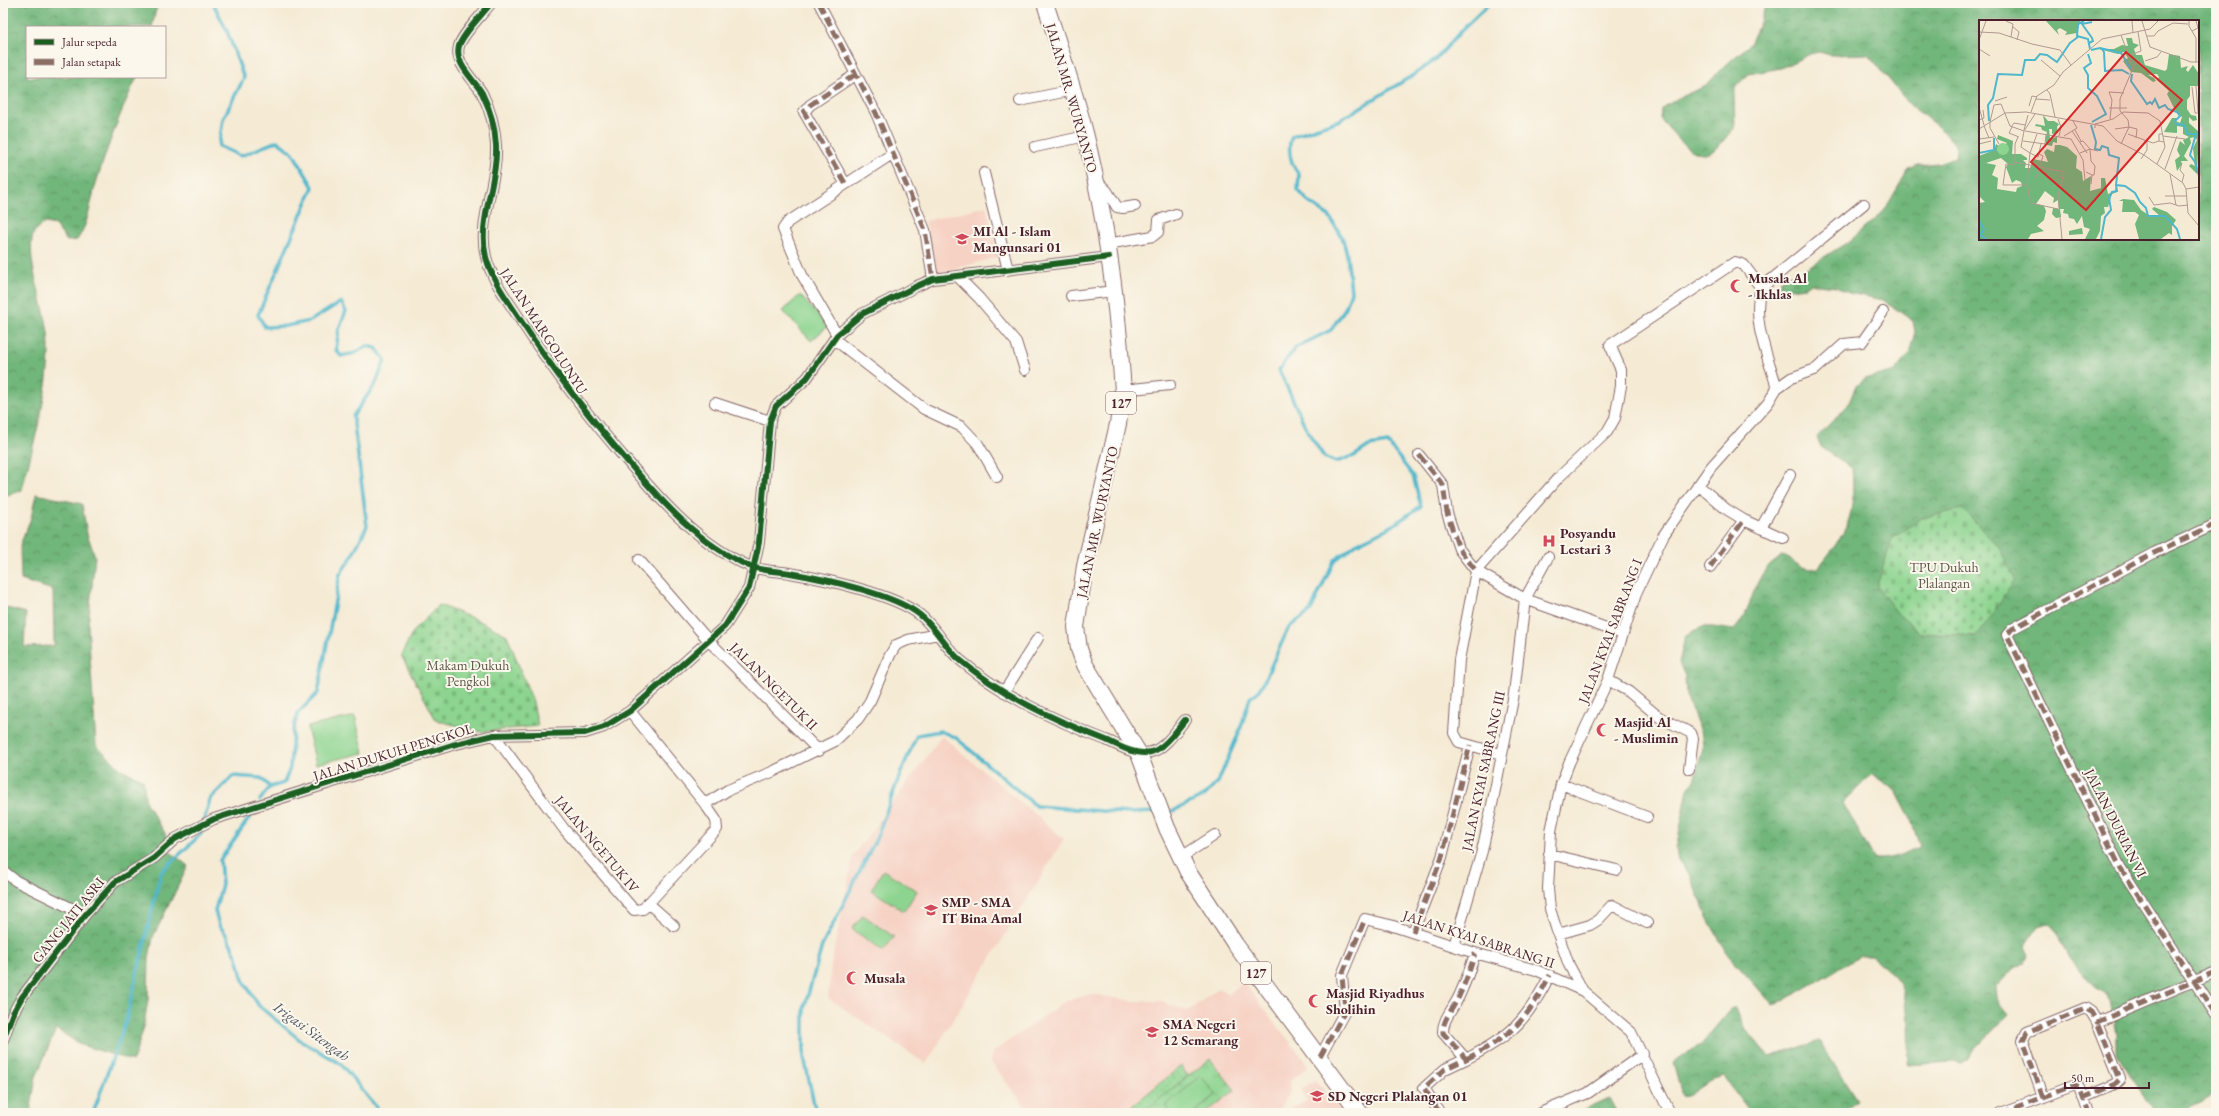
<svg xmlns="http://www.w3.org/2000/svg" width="2219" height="1116" viewBox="0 0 2219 1116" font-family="'EB Garamond',serif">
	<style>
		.built { fill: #f6d2c4 }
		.grass { fill: url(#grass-dots); stroke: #6b7a5d }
		.forest { fill: url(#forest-crowns); stroke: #5e6a52; fill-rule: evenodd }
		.cemetery { fill: url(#cemetery-stones); stroke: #6b7a5d }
		.park { fill: url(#park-tufts); stroke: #6b7a5d }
		.garden { fill: #8cd48f; stroke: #6b7a5d }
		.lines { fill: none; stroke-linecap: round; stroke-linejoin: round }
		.stream { stroke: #4fb7cc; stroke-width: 3.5 }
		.street-casing { stroke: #866666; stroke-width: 12 }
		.primary-casing { stroke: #866666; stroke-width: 18 }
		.street { stroke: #fff; stroke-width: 10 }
		.primary { stroke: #fff; stroke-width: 16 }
		.quiet { stroke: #8d6e63; stroke-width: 5; stroke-dasharray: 10 5; stroke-linecap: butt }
		.cycleway-casing { stroke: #fbf7ec; stroke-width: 8 }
		.cycleway { stroke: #1b5e20; stroke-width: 6 }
		.labels { text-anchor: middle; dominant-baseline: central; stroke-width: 4; stroke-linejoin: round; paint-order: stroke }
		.shield { fill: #fbf7ec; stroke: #7f6065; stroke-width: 1 }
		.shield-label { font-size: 13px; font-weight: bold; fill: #4a1f2b }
		.street-label { font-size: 14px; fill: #4a1f2b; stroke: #fbf7ec }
		.poi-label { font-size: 14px; font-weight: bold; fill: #4a1f2b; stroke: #fbf7ec; text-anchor: start }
		.park-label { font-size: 14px; fill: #5e5549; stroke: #fbf7ec }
		.water-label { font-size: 15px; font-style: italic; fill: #4c5463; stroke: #fbf7ec }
		.inset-river { fill: none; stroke: #4fb7cc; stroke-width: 2 }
		.inset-road { fill: none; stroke: #b19991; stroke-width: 1 }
		.view { fill: #d62828; fill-opacity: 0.15; stroke: #d62828; stroke-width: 2 }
		.inset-edge { fill: none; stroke: #4a1f2b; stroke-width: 2 }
	</style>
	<defs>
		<pattern id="grass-dots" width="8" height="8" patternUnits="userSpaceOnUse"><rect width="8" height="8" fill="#8cd48f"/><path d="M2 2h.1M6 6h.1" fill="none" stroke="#7ab67c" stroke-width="1.8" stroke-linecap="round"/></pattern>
		<pattern id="forest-crowns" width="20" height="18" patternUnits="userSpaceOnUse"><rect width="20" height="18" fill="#71b67a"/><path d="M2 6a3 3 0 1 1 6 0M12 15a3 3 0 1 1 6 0" fill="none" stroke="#5f9364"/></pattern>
		<pattern id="cemetery-stones" width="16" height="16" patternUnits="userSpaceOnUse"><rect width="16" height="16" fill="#8cd48f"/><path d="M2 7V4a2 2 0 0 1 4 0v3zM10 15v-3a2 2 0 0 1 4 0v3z" fill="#7ab67c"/></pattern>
		<pattern id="park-tufts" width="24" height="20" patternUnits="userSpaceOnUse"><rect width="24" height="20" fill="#8cd48f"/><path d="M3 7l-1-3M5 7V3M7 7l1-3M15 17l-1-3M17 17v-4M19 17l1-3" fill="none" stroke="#7ab67c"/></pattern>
	</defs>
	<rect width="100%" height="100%" fill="#fbf7ec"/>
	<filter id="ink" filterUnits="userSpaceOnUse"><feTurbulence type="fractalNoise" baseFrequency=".025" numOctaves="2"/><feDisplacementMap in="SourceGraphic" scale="8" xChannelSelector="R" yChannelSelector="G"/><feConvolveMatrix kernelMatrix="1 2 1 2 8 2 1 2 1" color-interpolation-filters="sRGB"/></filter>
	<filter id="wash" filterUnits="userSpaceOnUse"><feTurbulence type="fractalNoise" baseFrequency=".012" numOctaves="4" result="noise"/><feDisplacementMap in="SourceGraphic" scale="16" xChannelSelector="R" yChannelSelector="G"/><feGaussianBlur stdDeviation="0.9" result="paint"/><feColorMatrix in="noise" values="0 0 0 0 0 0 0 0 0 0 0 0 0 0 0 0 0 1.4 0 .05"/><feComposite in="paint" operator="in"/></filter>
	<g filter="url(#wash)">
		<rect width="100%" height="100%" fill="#f5ebd5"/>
		<path class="built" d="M986,206L999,257L938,273L925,221Z
			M942,736L1064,839L926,1064L828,998L831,965L853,856Z
			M1243,982L1309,1066L1290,1081V1094L1274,1113H1030L991,1062L993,1052L1066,1001L1092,994L1133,1001H1159L1188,1011L1219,988L1228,995Z
			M1315,1080L1343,1113H1290L1292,1108L1307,1101L1301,1089Z"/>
		<path class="grass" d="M1181,1066L1188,1076L1144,1113H1137L1132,1106Z"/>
		<path class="forest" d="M3,3H160L156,10L152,27H27V77H137C121,110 108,145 97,180C90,201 90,222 77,240L67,241L55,225L45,223C39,227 33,231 32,239C28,265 43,300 47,326C56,373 33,443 22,490L3,497Z
			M1766,3H2216V1094C2196,1107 2181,1113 2156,1113L2139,1090L2117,1054V1033L2110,1001L2103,992L2094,987L2071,960L2056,932L2048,923L2038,926L2025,945L2028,955L2024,963L2014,968L1995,988L1996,998L2009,1014L1975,1049L1970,1058L1962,1063L1952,1062L1907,1065C1909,1044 1911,995 1896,978C1889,970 1879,963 1871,956H1860L1782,1002L1773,1005L1728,955L1708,919L1691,876L1678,860L1676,849L1688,789L1694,780L1703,748L1702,736L1686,696L1685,676L1679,663L1685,637L1693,631L1703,627H1713L1734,630C1756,607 1750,573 1782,556C1798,561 1798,571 1818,568C1848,530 1856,518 1852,468L1821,447L1817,437L1848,405L1856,386L1864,379L1895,371L1909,354L1915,332L1913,321L1883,300L1849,293L1836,287L1810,284L1805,287L1782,290L1779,286L1780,280L1802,271L1851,240L1884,211L1908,170L1917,165L1938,163L1956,157L1957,147L1943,131L1910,105L1868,54L1830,55L1819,52L1810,54L1781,68L1749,74L1737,85L1734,95L1735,127C1729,134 1722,143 1714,150C1695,166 1672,130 1660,119L1661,109L1678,98L1706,86L1719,71L1750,44L1761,20ZM1980,21H2198V239H1980ZM1984,625L1977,636L1921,633ZM1872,774L1897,792L1910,817L1920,847C1905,853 1891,860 1874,859L1843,803Z
			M36,494L82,504L87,534L95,556L88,626L96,745L121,769L143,780L146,803L165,833L169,851L188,866L153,937L149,958L148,1000L143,1030L133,1061L81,1045L56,1029L36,1077L30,1113H3V607L26,613L24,647L54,646L53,590L21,580L20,545L31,518Z
			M1734,1007L1746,1029L1769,1057L1819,1041L1857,1100L1844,1113H1751L1724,1077L1710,1081L1688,1096L1682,1095L1673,1063L1701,1045L1727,1013Z
			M1609,1098L1617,1113H1577Z"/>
		<path class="cemetery" d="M1962,509L2000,547L2015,580L1977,636L1921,633L1898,614L1877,586L1892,539L1922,518Z
			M439,605L475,619L507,635L533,702L538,726L481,732L436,720L401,655L414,630Z"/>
		<path class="park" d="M1210,1059L1235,1090L1206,1113L1143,1112Z"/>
		<path class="garden" d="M800,295L828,326L811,341L783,311Z
			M355,716L364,753L316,764L307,727Z
			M883,870L917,891L904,911L871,890Z
			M863,915L894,937L883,951L852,929Z
			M1201,1076L1216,1095L1193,1113H1171L1165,1106Z"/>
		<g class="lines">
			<path class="stream" d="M260,800L270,787
				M254,811L220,860L222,884L215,911L219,925L227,936L237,957L243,980L259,1006L300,1040L341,1064L381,1113
				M1165,811H1173L1204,796L1218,782L1240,730L1250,698L1260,690L1289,627L1310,612L1334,561L1356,544L1392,526L1421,506L1413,476L1388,443L1369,446L1354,456L1336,462L1324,457L1308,432L1279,370L1295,348L1331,330L1346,307L1351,292L1347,254L1342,237L1329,216L1310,203L1298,190L1299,174C1290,164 1287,148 1292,136L1340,120L1415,74L1435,60L1461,31L1490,3
				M204,821L210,799L233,776L261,778L270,787L284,783L290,768L293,731L298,713L318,693L340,574L351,558L367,526L353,416L376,383L385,360L376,348L367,346L355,353L341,356L336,350L339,329L346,311L341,302L310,321L286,326L265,327L258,315L313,187L293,153L277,141L241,156L219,146L223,119L244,78L227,31L213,3
				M93,1113L126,1021L161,872L201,834L202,827
				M816,1113L804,1057V1009L822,946L876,839L901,772L917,735L940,731L955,737L1036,806L1129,813L1157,812"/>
		</g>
	</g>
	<g filter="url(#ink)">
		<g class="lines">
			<g class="street-casing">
				<path id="street" d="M491,3C483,14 463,33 459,46C454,64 474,79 482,93C490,109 495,127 496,145C498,182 477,221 486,257C492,281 510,303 523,324C555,373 590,418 628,462C662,502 700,545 749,566C762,571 777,571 790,573C824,579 894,594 920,615C936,628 945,647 960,660C1003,696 1054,720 1106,740C1120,746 1135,756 1151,752C1164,749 1176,731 1185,720
					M819,3L876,113L889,144L925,230L933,279
					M1020,101L1073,90
					M1035,147L1086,136
					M984,173L1008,270
					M1097,181L1107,191L1117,207L1123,208L1135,206
					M845,183L804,112L810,105L856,74
					M1107,244L1153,236L1158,232L1159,220L1176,214
					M957,276L979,298L1016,342L1025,370
					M1071,296L1114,291
					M837,335L802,275L783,229L788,222L892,154
					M834,339L924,409L962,427L978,444L997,477
					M1777,388C1768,356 1751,321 1761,288L1864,204
					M1123,390L1170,385
					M715,403L770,421
					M1419,455L1443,485L1447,513L1459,549L1476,571L1525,599L1623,634
					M1698,485L1726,509L1744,520L1783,538
					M2216,524L2154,553L2012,629L2007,635L2120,867L2216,1015
					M1761,528L1790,475
					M639,560L709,641L819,751
					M1710,567L1744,520
					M1476,571L1558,478L1607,432L1615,418L1621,386V370L1610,345L1735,262L1744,265L1761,288
					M1476,571L1459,660L1454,733L1459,742L1501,754
					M1608,680L1629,692L1659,717L1691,733L1693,738L1689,769
					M1004,692L1038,638
					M494,735L564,829L634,910L643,909L717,829L716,820L705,804L630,711
					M1561,784L1647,817
					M705,804L728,790L772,772L835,741L858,719L870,701L890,655L896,645L908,640L938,634
					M1549,854L1617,870
					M1180,858L1215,835
					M3,871L16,881L85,915
					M648,903L674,926
					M1413,932L1442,857L1470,745
					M1558,934L1590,925L1598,920L1612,905L1647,923
					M1454,946L1482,851L1492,805L1514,694L1525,599L1548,557
					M3,1040L12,1015L22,997L85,915L115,882L154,858L175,839L214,819L452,745L494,735L585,733L604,727L630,711L725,626L749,588L759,542L770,421L776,406L807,378L837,335L862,314L917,286L933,279L1109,257
					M1320,1057L1345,1011L1342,975L1365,919L1390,925L1475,953L1536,970L1583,991
					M1466,1059C1512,1036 1527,1020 1550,975
					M2043,1097L2023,1040L2027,1032L2085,1008L2091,1012L2097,1022L2216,972
					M2083,1097L2116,1083L2120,1079L2097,1022
					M1438,1110L1424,1088L1445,1069L1466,1059L1443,1033C1442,1019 1455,1007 1460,994C1466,981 1471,967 1475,953
					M1540,1113L1588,1093L1643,1054
					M1670,1113L1631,1032L1583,991L1569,965L1558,934L1550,909L1548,889L1551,831L1561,784L1569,763L1608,680L1637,591L1663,536L1711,467L1768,403L1777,388L1791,378L1816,369L1844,344L1862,342L1883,312
					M2000,1113L2075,1085L2080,1087L2089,1113"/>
			</g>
			<g class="primary-casing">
				<path id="primary" d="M1045,3C1059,47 1075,92 1086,137C1105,216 1117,297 1122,378L1123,390L1118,424L1085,566L1076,627L1079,649L1085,665L1139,754L1167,828L1188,872L1235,944L1360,1113"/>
			</g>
			<use href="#street" class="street"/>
			<use href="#primary" class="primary"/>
			<path class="quiet" d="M819,3L876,113L889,144L925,230L933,279
				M845,183L804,112L810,105L856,74
				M1419,455L1443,485L1447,513L1459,549L1476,571
				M2216,524L2154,553L2012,629L2007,635L2120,867L2216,1015
				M1710,567L1744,520
				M1413,932L1442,857L1470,745
				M1320,1057L1345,1011L1342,975L1365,919
				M1466,1059C1512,1036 1527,1020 1550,975
				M2043,1097L2023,1040L2027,1032L2085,1008L2091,1012L2097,1022L2216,972
				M2083,1097L2116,1083L2120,1079L2097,1022
				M1438,1110L1424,1088L1445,1069L1466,1059L1443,1033C1442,1019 1455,1007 1460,994C1466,981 1471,967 1475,953
				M2000,1113L2075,1085L2080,1087L2089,1113"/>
			<g class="cycleway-casing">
				<path id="cycleway" d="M491,3C483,14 463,33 459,46C454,64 474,79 482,93C490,109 495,127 496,145C498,182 477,221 486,257C492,281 510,303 523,324C555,373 590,418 628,462C662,502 700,545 749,566C762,571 777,571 790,573C824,579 894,594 920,615C936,628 945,647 960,660C1003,696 1054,720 1106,740C1120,746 1135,756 1151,752C1164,749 1176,731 1185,720
					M3,1040L12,1015L22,997L85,915L115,882L154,858L175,839L214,819L452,745L494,735L585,733L604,727L630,711L725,626L749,588L759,542L770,421L776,406L807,378L837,335L862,314L917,286L933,279L1109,257"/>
			</g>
			<use href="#cycleway" class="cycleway"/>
		</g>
	</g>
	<defs>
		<g id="school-bare" transform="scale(1.08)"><path d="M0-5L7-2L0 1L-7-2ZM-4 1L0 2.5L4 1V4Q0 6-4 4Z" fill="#d1495b" stroke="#fbf7ec" stroke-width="2.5" paint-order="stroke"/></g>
		<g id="mosque-bare" transform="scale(1.08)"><path d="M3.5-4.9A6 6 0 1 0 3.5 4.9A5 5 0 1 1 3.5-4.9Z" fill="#d1495b" stroke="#fbf7ec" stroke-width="2.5" paint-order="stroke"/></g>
		<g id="hospital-bare" transform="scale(1.08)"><path d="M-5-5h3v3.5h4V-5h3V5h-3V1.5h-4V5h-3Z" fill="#d1495b" stroke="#fbf7ec" stroke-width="2.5" paint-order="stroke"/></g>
	</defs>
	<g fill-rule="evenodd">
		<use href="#school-bare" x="962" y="239"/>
		<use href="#mosque-bare" x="1737" y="286"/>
		<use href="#hospital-bare" x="1549" y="541"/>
		<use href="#mosque-bare" x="1603" y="730"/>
		<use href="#school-bare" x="931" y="910"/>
		<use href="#mosque-bare" x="853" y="978"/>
		<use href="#mosque-bare" x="1315" y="1001"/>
		<use href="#school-bare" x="1152" y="1032"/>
		<use href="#school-bare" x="1317" y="1096"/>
	</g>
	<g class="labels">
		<g class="shield">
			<rect x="1106" y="392" width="30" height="22" rx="3"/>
			<rect x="1241" y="962" width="30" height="22" rx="3"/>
		</g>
		<g class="shield-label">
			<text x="1121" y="403">127</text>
			<text x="1256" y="973">127</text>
		</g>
		<g class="street-label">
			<text transform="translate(1072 98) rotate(74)">JALAN MR. WURYANTO</text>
			<text transform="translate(544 331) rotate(57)">JALAN MARGOLUNYU</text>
			<text transform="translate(1097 522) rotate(-78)">JALAN MR. WURYANTO</text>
			<text transform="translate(1610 631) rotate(-69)">JALAN KYAI SABRANG I</text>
			<text transform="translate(774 686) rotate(45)">JALAN NGETUK II</text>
			<text transform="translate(393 752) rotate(-17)">JALAN DUKUH PENGKOL</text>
			<text transform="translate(1483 771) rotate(-78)">JALAN KYAI SABRANG III</text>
			<text transform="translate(2116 823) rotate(63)">JALAN DURIAN VI</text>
			<text transform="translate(597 844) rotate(50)">JALAN NGETUK IV</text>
			<text transform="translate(68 920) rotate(-51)">GANG JATI ASRI</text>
			<text transform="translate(1479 939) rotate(18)">JALAN KYAI SABRANG II</text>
		</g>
		<g class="poi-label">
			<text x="973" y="231">MI Al - Islam<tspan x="973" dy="16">Mangunsari 01</tspan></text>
			<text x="1748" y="278">Musala Al<tspan x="1748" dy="16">- Ikhlas</tspan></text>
			<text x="1560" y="533">Posyandu<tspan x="1560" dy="16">Lestari 3</tspan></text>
			<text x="1614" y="722">Masjid Al<tspan x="1614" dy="16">- Muslimin</tspan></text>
			<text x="942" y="902">SMP - SMA<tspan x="942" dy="16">IT Bina Amal</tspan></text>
			<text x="864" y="978">Musala</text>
			<text x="1326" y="993">Masjid Riyadhus<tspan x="1326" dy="16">Sholihin</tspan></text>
			<text x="1163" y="1024">SMA Negeri<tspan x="1163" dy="16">12 Semarang</tspan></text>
			<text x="1328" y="1096">SD Negeri Plalangan 01</text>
		</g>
		<g class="park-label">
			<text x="1944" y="567">TPU Dukuh<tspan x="1944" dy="16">Plalangan</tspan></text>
			<text x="468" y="665">Makam Dukuh<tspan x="468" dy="16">Pengkol</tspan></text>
		</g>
		<g class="water-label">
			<text transform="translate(312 1031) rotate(36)">Irigasi Sitengah</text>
		</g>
	</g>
	<g transform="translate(1979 20)">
		<rect width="220" height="220" fill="#f5ebd5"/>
		<path d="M67,1H101L98,13L86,15L88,12L81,8L78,10L80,15ZM147,18H153L154,23L160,25L155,29L157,35H163L166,45L186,51L188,49L190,34L201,36L202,48L209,46L207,50L209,52L214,45L220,54V74L219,66H211V76L208,80V89L212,95L217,96L218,100L214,101L210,97V103L220,112L218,154L210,146L212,144L216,146L214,128L218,120L216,117L211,118L212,123L205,136L209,141H202L203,144L198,151L196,140L201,136L198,130L201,121L206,125L204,120L210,117L204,114V107L198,106V113L185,112L193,98H198L197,101L201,103L203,97L197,92L188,74L190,71L178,60L180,57L178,54L169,55L175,58L177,61L174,62L162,53L152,52L144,41L149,38L145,32L139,34L120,29H135L143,25L149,26ZM64,95L69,101H75L80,104L78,107L79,113L73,114V109H70L71,118L78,117V123L74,122L73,126L68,125L66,121L68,112L63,110L62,107L56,106L57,104L66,106ZM19,115L34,121L33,134H42L48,138V140H44L47,143L46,148H51L54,139L69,142L65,132L68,129L75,132L76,125H81L88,127L98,136L97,148L103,152L104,161L112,156L111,171L122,168V158H126L129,174L136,171L137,166L138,172L133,174L129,187H125L126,193L122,196L121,211L117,219H106L111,209L105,207L103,196L98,204L95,199L90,198L89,194L84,193L85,189H81L82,197L77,198L73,194L74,188L80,189L79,180L74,183L75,178L66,171L57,184L65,186L67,191L65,200L58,206L65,211L52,214L49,219H0V183L6,182L0,176V136L15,130L17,124L20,126L18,131L28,123L18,119ZM22,138L29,144L27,147L33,163L37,160L42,162L43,166L38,168L37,172L18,169L19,158L13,155L17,145L7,143ZM144,179L155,180L162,190L171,196L180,195L173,189L175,187L188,192L197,200L193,206V215L190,213L182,219H160L156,204L160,195L156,192H143L144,181H140ZM103,208L104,214L90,215V211Z" fill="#71b67a" fill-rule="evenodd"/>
		<path d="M18 129a6 6 0 1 1 12 0a6 6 0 1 1-12 0Z" fill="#8cd48f"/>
		<path class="inset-river" d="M105,1L99,4L98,16L109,19L111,29M110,23L114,21L113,18L103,4L113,2M122,28L125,32L126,51L143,50L150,54M112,30L121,28L142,33L152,49M109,34L112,43L105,48L109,55V68L118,76L127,94L113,102M153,54L152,61L168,84L171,82L173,84L176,79L180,88L186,85L189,89L198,92L201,96L196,101L197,104L205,105L209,114H217L211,135L216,142L220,156M10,101L9,85L14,78L19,54L43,55L46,40H56L61,34L68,35L78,42L91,23L99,17M112,105L117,122L116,129L121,130L123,126L129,128L130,135L140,138L137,165L146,166L156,173L161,182L167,188L169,196H186L198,209L201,219M0,133L15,130V118M0,201L5,209L1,215L7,219M122,219L126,197L132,190L130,178L133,172L138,171L137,165"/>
		<path class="inset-road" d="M27,1L34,4L32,17M153,1L154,13M163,1L171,27L212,42H220M210,1V6L217,18V42M33,6L40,12L38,20M213,11L219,8L217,1M0,12L20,13L53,24L81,30L92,45M142,15L154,48L141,79V91L149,100L150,107L142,124M168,16H175L179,11L194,3L209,4M0,20L7,1M0,29L11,36M151,35L162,31L159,12M62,40L81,56M166,41L178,37L182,32M154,45L161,42L165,46M217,66L219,92M213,67L216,93H220M68,70L71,74L76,97M57,79L71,80M133,80L130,72L145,73M16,81L28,77M50,86L53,76L58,77M0,87L5,105M130,88H148M52,92L58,76L75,65L84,52L123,19L171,9L179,1M56,94L45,111L42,127L51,133L48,162L50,176L52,183L79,189M79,99L82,107L80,116M131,99L133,80M0,100L5,98L4,90M11,102L15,85L22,84L31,106L45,111M11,102V108L20,124M5,106L10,118M32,107L35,103L46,105M33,107L30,113L40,117M150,107L158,109L157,118M116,108V104L134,99L144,92L169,93L181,101L186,127L178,144M0,109L26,93L47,92L124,106L138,121L165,135L204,163L207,169L209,193L220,206M136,109L150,107M45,110L49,95M96,110L102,121M46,111L92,119L104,140L106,160M93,111L108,133M149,114L168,121V130L162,139M184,114H180V121L185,122M85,116L98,108L94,101M184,116L206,119M0,119L15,117M44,121L66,124L67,114M168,121L174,123L180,121M101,122L104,121L111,129M0,124L12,121M111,129L112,141L116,146L115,155H113M51,133L59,137L62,124M51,133L58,114M101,133L111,129L119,131M36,142V124L39,117M203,143L201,150L205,155L203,162M186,149L198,116M107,152L113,155L112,164M191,154L197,185M57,158L64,136L60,134M48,165H24L27,144L34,145L36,142L85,152L79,177L83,219M207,169L220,167M186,176H208M170,177L175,185L191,183L200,186L209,185"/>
		<path class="view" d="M147,32L203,80L107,190L52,142Z"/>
		<rect width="220" height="220" class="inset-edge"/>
	</g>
	<rect width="2219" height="1116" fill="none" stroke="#fbf7ec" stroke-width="16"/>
	<rect x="26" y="26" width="140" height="52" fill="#fbf7ec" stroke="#b4a19f"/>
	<rect x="34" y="39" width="20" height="6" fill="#1b5e20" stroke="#b4a19f"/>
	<text x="62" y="46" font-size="12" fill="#4a1f2b">Jalur sepeda</text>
	<rect x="34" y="59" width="20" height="6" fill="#8d6e63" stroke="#b4a19f"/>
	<text x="62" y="66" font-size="12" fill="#4a1f2b">Jalan setapak</text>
	<path d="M2065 1082v6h84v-6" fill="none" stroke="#4a1f2b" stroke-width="2"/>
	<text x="2071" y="1082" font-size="12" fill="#4a1f2b" stroke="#fbf7ec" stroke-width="3" paint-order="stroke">50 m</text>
</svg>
